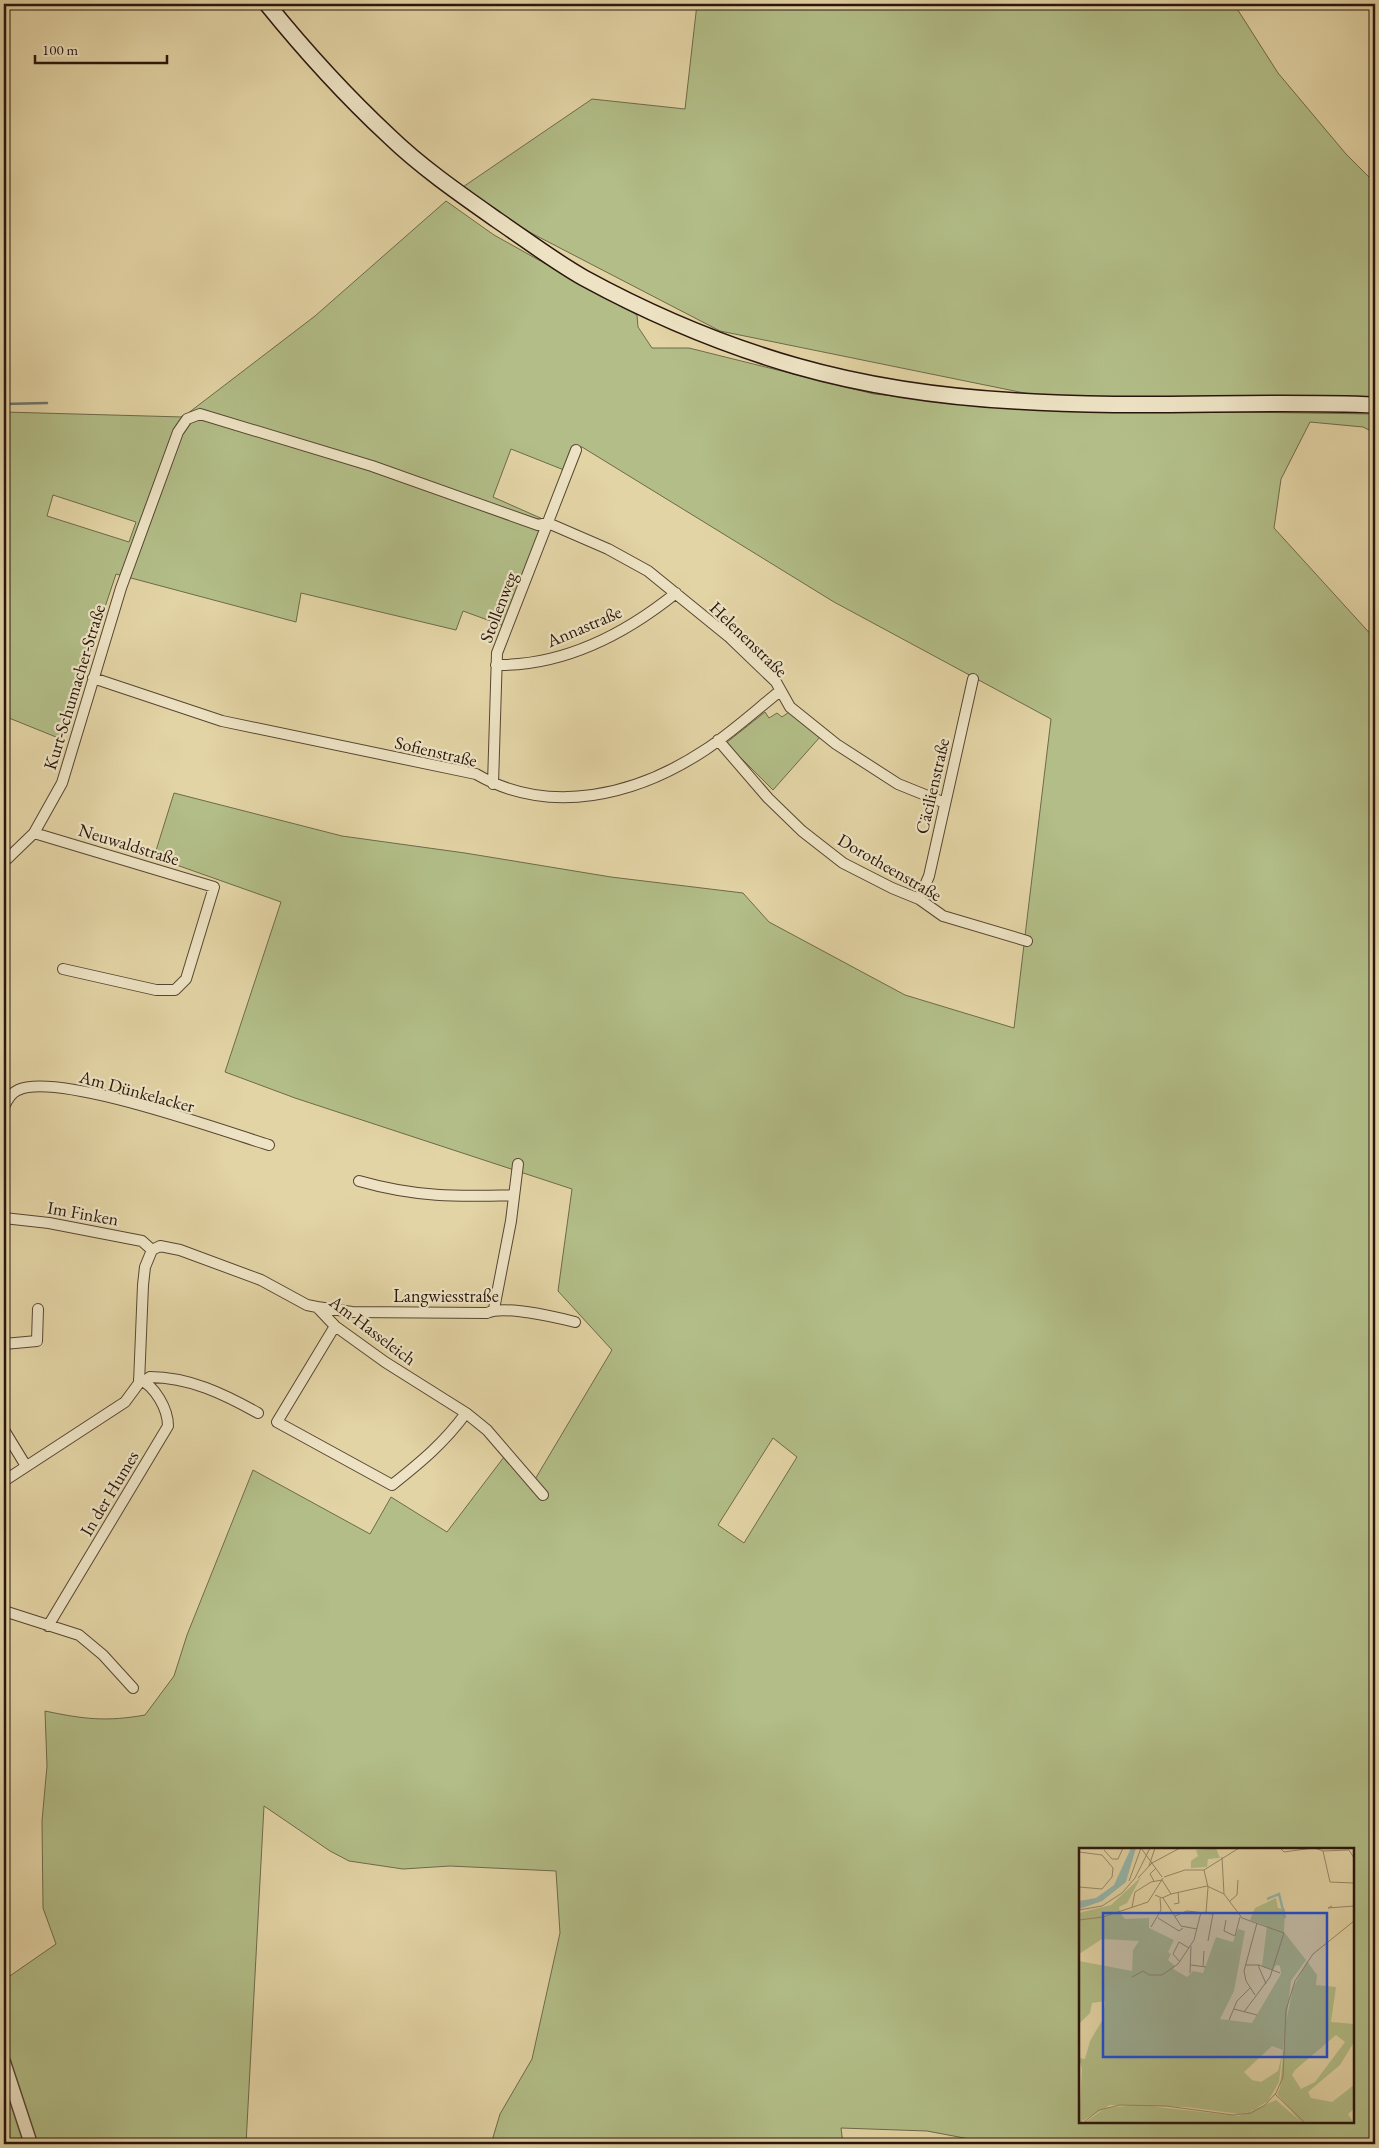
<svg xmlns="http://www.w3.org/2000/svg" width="1379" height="2148" viewBox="0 0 1379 2148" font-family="'EB Garamond',serif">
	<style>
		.green { fill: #b2bd87; stroke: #6e6a4a; fill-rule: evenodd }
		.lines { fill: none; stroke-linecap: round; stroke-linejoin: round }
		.stream { stroke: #6b776c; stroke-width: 2.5 }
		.minor-casing { stroke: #584632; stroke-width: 12 }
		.tertiary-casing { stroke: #584632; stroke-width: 15 }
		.secondary-casing { stroke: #2a160c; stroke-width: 18 }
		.minor { stroke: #ede3c4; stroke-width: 10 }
		.tertiary { stroke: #ede3c4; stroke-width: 12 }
		.secondary { stroke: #ede3c4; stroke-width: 15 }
		.labels { text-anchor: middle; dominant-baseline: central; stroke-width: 4.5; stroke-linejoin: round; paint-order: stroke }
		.street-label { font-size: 18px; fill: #2a160c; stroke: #ede3c4 }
		.inset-river { fill: none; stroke: #96b7ac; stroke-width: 2.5 }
		.inset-road { fill: none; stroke: #998868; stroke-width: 1 }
		.view { fill: #1d4ed8; fill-opacity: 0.15; stroke: #1d4ed8; stroke-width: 2.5 }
		.inset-edge { fill: none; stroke: #2a160c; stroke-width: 2.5 }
	</style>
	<rect width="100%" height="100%" fill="#e3d4a5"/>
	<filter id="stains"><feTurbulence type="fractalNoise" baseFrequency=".004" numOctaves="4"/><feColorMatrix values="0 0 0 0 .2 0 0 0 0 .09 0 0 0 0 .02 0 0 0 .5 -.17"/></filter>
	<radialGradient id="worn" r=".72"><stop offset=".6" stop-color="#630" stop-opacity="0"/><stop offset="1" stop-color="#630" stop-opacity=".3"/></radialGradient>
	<path class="green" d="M697,4H1234L1278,73L1346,154L1375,183V402L1039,396L720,331L454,193L592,99L685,109Z
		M446,201L494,235L637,315L638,327L652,348H689L874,394L1030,409L1375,414V433L1363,427L1310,422L1281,479L1274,528L1375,639V2144H996L927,2131L841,2128L843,2144H491L500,2114L532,2059L560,1933L556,1871L450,1866L403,1869L349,1861L330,1851L264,1806L246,2144H4V1980L56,1944L43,1908L42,1821L47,1766L45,1711C83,1719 106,1722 145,1715L174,1676L187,1635L253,1470L370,1534L391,1497L447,1532L504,1457L531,1486L612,1350L558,1291L572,1189L295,1098L225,1072L281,902L154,857L174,793L342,836L465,853L611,877L743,893L769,922L905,995L1014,1028L1051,719L834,602L582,447L572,449L564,470L511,449L493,497L545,520L504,626L463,611L456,630L301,593L296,622L116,574L61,739L4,716V412L183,417L315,316ZM53,495L136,522L129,542L47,516ZM773,1438L797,1457L744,1543L718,1525ZM1080,1849H1353V2122H1080Z
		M765,712L769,718L777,713L782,717L789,712L820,737L773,790L726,743Z"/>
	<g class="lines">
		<path class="stream" d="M4,404L47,403"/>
		<g class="minor-casing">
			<path id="minor" d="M496,665C564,666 625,634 676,593
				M93,678L222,721L476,774C550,817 637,795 705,750C731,733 755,711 780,691
				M718,740L768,798L802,831L843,863L892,888L919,899L943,916L1027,941
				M493,784L497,653L576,450
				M34,833L214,887L186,979L175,990H156L63,969
				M4,862L34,833L62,783L121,588L178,432L187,419L200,414L372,466L538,525L548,523L608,549L648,571L728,636L776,682L790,707L836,744L898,784L945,803
				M919,899L929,876L973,679
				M4,1107C7,1100 11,1093 18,1090C57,1071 223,1131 269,1145
				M359,1181C415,1197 457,1197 514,1195
				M4,1218L49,1223L142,1241L152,1250
				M152,1250L160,1246L180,1250L261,1280L307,1305L317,1307L335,1326L385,1362L466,1413L487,1430L543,1495
				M317,1307L352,1312L487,1313C503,1305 555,1317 575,1322
				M494,1309L511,1221L518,1164
				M335,1326L277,1422L392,1485C421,1462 444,1443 466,1413
				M4,1344L37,1341L38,1309
				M145,1381L150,1377C189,1377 224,1394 258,1413
				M4,1430L26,1466
				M4,1481L125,1402L139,1383L143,1285L145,1267L152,1250
				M4,1611L79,1635L103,1655L133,1688
				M48,1626L168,1426C168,1409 155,1386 139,1379"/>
		</g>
		<g class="tertiary-casing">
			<path id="tertiary" d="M4,2062L31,2144"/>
		</g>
		<g class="secondary-casing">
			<path id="secondary" d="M267,4C305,51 345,95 389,136C421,167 460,194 497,220C525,239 554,261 584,278C650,314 723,345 796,366C866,386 943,397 1016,401C1135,409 1256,400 1375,405"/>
		</g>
		<use href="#minor" class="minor"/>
		<use href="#tertiary" class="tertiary"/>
		<use href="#secondary" class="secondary"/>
	</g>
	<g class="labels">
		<g class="street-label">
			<text transform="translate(498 607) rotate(-69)">Stollenweg</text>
			<text transform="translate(584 626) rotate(-23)">Annastraße</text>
			<text transform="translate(749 639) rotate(44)">Helenenstraße</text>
			<text transform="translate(74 687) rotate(-73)">Kurt-Schumacher-Straße</text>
			<text transform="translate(436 751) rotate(13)">Sofienstraße</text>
			<text transform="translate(932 786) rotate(-77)">Cäcilienstraße</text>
			<text transform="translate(129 844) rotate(17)">Neuwaldstraße</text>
			<text transform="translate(890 867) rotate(30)">Dorotheenstraße</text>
			<text transform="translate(137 1091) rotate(15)">Am Dünkelacker</text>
			<text transform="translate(83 1213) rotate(10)">Im Finken</text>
			<text x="446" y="1295">Langwiesstraße</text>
			<text transform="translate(373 1330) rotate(37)">Am Hasseleich</text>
			<text transform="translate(109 1493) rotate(-59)">In der Humes</text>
		</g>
	</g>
	<g transform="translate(1079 1848)">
		<rect width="275" height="275" fill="#e3d4a5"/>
		<path d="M137,0L141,10L129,11L128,19L112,20V13L119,8L117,2ZM62,29L48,55L40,59L41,65L46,71L70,70V80L95,92L89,104L92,106L89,112L96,118L94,121L108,129L114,123L124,125L137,89L154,94L159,81L166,83L155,143L141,171L173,175L202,126L201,118L197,117L194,122L183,118L188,78L171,72L176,60L197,50L199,60L206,61L205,84L227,112L212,133L200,234L189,253L173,263L161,266L107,259L31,257L0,275L3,221L0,210L6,211L11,193L24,171L26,153L13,155L11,165L0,176V113L53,123L54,102L60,93L23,91L0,106V65L32,57ZM193,198L204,202L199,223L182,234L173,232L165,224ZM228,113L238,127L237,137L257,139L252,174L275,176V194L261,217L229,244L232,250L253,254L275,237V261L269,266L275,275H5L26,260L60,257L160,268L197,252L220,272L198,246L201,240L207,174L214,140ZM257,187L266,194L236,234L222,241L213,227L216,222Z" fill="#b2bd87" fill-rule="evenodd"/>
		<path d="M52,0H57L47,34L23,53L0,61V53L17,50L35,37Z" fill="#96b7ac"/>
		<path class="inset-river" d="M188,51L200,46L206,70"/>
		<path class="inset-road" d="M62,0L83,29M201,0L205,4L234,0M236,0L244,3L270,2L275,10M25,2L33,11H39L44,0M244,3L251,34L275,35M0,4L23,7M143,9L145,46M73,15L101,0M70,18L76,0M125,22L129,39L127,65M85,29L106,22H125L160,0M59,30L73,15M50,33L62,0M75,33L71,26L77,20M0,39L23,41L33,29L34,20L23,7M92,46L128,38L145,46L163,70L205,85L191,129L165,164M76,47L83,50L92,46L83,32M84,50L102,78L118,81M151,53L158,47L159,32M95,56L100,55L99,44M253,58L249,60L275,58M53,59L56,44L72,34L83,32M0,62L23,58L43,45L56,30L71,0M96,68L108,63L134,66L129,93M79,70L100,83L104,80M0,72L24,69L69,54L84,30M147,72L145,83L156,88L161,69M72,79L82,62L81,50M101,114L94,106L100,94L110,100M112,117L127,119M167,117H180L201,125M179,117L187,136M124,119L125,103M111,125L112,98M53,129L64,123L70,127H83L99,116L115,92L122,64M176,147L167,133L165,123L178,75M155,161L178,167M150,172L158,153L171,140M196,246L226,275M4,275L20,262L41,257L87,258L154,267L172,265L186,257L197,245L204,229L207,162L216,133L234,106L275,73"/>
		<path class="view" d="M24,65H248V209H24Z"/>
		<rect width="275" height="275" class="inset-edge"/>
	</g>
	<rect width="1379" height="2148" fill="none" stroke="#e3d4a5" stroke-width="20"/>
	<rect x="5" y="5" width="1369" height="2138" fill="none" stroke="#2a160c" stroke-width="2.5"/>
	<rect x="10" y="10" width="1359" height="2128" fill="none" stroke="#2a160c"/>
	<path d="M35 55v8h132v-8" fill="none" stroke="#2a160c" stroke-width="2.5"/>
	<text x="42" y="55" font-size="15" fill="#2a160c" stroke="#ede3c4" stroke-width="4" paint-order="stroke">100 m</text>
	<rect width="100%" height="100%" filter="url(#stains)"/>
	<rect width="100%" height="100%" fill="url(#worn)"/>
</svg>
